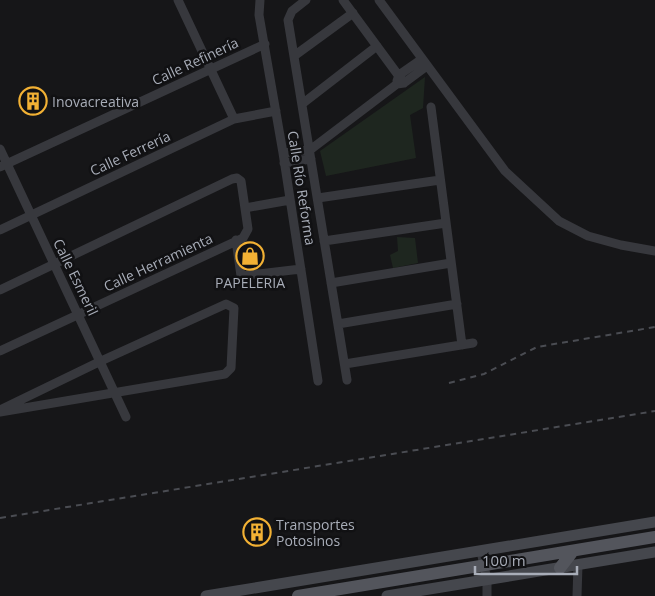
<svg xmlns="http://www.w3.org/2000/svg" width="655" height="596" viewBox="0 0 655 596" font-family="'Open Sans',sans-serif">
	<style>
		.green { fill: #1e261f }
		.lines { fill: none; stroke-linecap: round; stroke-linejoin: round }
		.street { stroke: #37383d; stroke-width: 9 }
		.secondary { stroke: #45474d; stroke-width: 11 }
		.primary { stroke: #53555c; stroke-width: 12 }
		.rail { stroke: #4a4c52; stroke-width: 2; stroke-dasharray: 6 5; stroke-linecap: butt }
		.labels { text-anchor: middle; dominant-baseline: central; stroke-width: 5; stroke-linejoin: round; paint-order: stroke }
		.street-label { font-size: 14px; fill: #a8adb8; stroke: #111113 }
		.poi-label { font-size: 14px; fill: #a8adb8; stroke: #111113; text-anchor: start }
	</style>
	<rect width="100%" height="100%" fill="#161618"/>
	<path class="green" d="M425,77L423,108L410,115L416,158L326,176L320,151Z
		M397,237L415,238L418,263L393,268L390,255L398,251Z"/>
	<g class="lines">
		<path class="street" d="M178,0L234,119
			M260,0L259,15L283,153L318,381
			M306,0L292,11L288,20L347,380
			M343,0L404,83
			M379,0L505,171L559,221L588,236L621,245L655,251
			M294,56L353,13
			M397,81L399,75L422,59
			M302,104L377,46
			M431,107L462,345
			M0,149L126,417
			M283,153L310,150L397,84L404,83L427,66
			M284,163L311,159
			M0,167L265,44
			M318,198L440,180
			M245,208L290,200
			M0,230L234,119L276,111
			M236,240L241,276L301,269
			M324,241L446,223
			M331,283L451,263
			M0,290L232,179L237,178L241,181L248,229L243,238L0,351
			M338,324L457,304
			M345,364L473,343
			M0,410L101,361L226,304L234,308L231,368L225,374L0,412
			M481,551L487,580V596
			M577,596L578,565"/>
		<path class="secondary" d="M206,596L655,522
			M387,596L655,552"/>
		<path class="primary" d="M560,568L573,551
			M298,596L655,537"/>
		<path class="rail" d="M449,383L484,374L537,347L655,327
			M0,518L655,411"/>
	</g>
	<defs>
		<g id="building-ring" transform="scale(1.4375)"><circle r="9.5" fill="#111113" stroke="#f2b134" stroke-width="1.5"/><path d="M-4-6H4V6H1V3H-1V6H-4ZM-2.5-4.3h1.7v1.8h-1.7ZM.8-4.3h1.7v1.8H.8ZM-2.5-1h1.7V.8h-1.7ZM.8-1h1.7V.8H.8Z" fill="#f2b134"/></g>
		<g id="shop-ring" transform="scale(1.4375)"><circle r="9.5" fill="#111113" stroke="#f2b134" stroke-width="1.5"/><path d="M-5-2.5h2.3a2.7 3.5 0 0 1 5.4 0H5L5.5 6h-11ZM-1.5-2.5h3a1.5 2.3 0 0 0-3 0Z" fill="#f2b134"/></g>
	</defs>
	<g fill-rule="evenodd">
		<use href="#building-ring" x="33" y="101"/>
		<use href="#shop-ring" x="250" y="256"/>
		<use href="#building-ring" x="257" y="532"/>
	</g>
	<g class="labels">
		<g class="street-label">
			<text transform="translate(195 61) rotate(-25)">Calle Refinería</text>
			<text transform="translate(130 153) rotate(-25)">Calle Ferrería</text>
			<text transform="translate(302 188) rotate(81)">Calle Río Reforma</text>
			<text transform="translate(158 262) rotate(-25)">Calle Herramienta</text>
			<text transform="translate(76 277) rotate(64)">Calle Esmeril</text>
		</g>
		<g class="poi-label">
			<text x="52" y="101">Inovacreativa</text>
			<text x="250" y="282" text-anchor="middle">PAPELERIA</text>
			<text x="276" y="524">Transportes<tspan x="276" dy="16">Potosinos</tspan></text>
		</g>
	</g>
	<path d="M475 566v8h102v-8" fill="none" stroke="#a8adb8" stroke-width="2.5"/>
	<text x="482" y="566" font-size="15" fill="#a8adb8" stroke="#111113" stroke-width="4" paint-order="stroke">100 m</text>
</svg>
